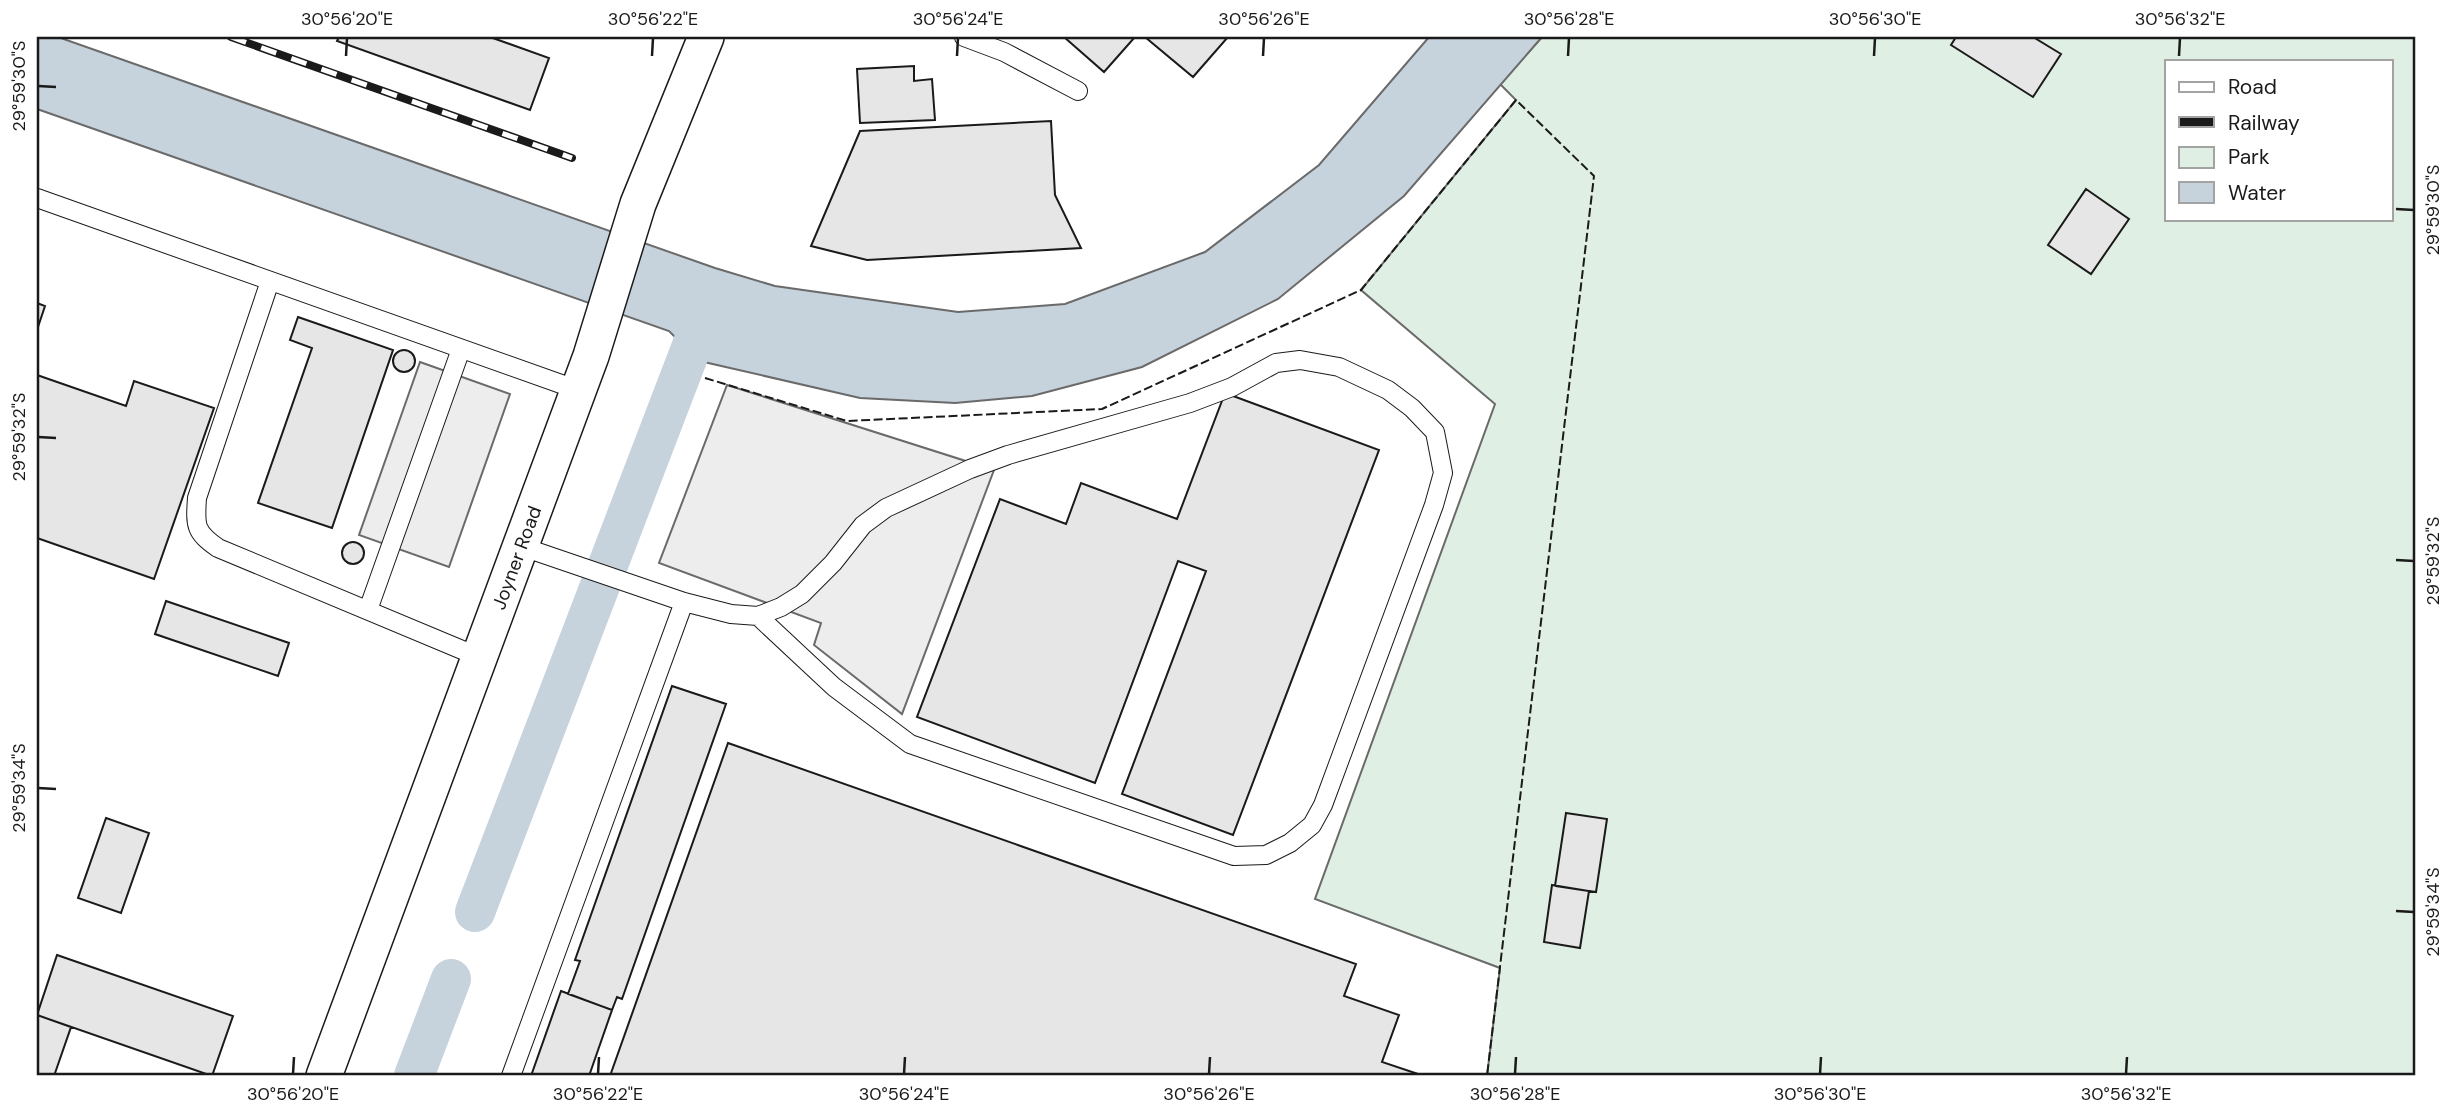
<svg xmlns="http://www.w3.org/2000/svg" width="2452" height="1113" viewBox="0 0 2452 1113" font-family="'DM Sans',sans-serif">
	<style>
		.green { fill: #e0efe3; stroke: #6a6a6a; stroke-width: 2; fill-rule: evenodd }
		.parking { fill: #ededed; stroke: #6a6a6a; stroke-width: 2 }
		.water { fill: #c6d2dc; stroke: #6a6a6a; stroke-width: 2 }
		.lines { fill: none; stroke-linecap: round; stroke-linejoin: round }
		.canal { stroke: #c6d2dc; stroke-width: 40 }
		.building { fill: #e6e6e6; stroke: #1a1a1a; stroke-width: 2 }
		.lane-casing { stroke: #1a1a1a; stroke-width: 20 }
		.street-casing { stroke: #1a1a1a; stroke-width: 38 }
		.lane { stroke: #fff; stroke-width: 18 }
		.street { stroke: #fff; stroke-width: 35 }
		.rail-casing { stroke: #1a1a1a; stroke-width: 8 }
		.rail { stroke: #fff; stroke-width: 5; stroke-dasharray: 16; stroke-linecap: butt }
		.fence { stroke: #1a1a1a; stroke-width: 2; stroke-dasharray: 9 3.5; stroke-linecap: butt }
		.ticks { fill: none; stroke: #1a1a1a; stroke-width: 2.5 }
		.labels { text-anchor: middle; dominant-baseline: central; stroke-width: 5; stroke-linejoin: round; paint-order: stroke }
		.street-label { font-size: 19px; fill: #1a1a1a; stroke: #fff }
		.neatline { fill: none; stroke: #1a1a1a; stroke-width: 2.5 }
		.ticks-label { font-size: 18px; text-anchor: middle; fill: #1a1a1a }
	</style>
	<rect width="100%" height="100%" fill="#fff"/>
	<path class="green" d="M1542,37H2415V1076H1487L1500,968L1315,899L1495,404L1361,290L1516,100L1500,84ZM2167,61H2391V219H2167Z"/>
	<path class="parking" d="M420,362L510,394L449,567L359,535Z
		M727,385L994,470L902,714L814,645L821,623L659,563Z"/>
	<path class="water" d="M37,37H58L715,268L775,286L958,312L1065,304L1205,252L1319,165L1429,37H1542L1404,196L1278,299L1142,367L1032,396L955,403L860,398L704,362L678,345L677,339L669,331L37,109Z"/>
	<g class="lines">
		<path class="canal" d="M475,912L703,317
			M414,1076L451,979"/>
	</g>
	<path class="building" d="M339,37H490L549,58L530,110L337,41Z
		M1064,37H1135L1104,72Z
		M1145,37H1228L1193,77Z
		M1956,37H2033L2061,54L2033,97L1951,45Z
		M914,66V81L932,79L935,120L860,123L857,69Z
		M1051,121L1055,195L1081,248L867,260L811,246L860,131Z
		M2086,189L2129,219L2091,274L2048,245Z
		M37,303L45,306L37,330Z
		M298,317L393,350L332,528L258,503L312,348L290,340Z
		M393 361a11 11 0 1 1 22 0a11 11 0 1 1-22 0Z
		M37,375L126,406L134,381L214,408L154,579L37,538Z
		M1225,393L1379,450L1233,835L1122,794L1206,571L1178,561L1095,783L917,717L1000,499L1066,524L1081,483L1177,519Z
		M342 553a11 11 0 1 1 22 0a11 11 0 1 1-22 0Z
		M166,601L289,643L278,676L155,634Z
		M672,686L726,704L622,999L617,997L612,1010L568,994L580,961L575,960Z
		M728,743L1356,964L1344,996L1399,1015L1382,1062L1424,1076H610Z
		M1566,813L1607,819L1596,892L1555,886Z
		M106,818L149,833L121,913L78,898Z
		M1552,885L1589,891L1580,948L1544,942Z
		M57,955L233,1016L212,1076L37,1015Z
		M561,991L612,1010L589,1076H531Z
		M37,1015L71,1027L54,1076H37Z"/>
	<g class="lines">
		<g class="lane-casing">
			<path id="lane" d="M964,37L1004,52L1078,91
				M37,198L578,390
				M270,281L197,498C195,526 195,532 218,548L479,657
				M520,546L684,602L731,614L758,616L781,607L802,594L833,563L863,525L886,508L970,469L1008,455L1190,403L1232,387L1276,363L1300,360L1339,367L1388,390L1412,408L1435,432L1443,473L1434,505L1323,805L1312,825L1290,843L1266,855L1234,856L910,744L834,687L758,616
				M368,610L461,349
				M511,1076L684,602"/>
		</g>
		<g class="street-casing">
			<g id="street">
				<path id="s1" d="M324,1076L591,356L638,204L706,37"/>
			</g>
		</g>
		<use href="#lane" class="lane"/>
		<use href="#street" class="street"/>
		<g class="rail-casing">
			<path id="rail" d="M231,37L572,158"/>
		</g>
		<use href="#rail" class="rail"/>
		<path class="fence" d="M705,378L847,421L1102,409L1361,290L1516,100L1594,176L1487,1076"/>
	</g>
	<path class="ticks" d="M346,56L347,38M652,56L653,38M957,56L958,38M1263,56L1264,38M1568,56L1569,38M1874,56L1875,38M2179,56L2180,38M38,86L56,87M2396,209L2414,210M38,437L56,438M2396,560L2414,561M38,788L56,789M2396,911L2414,912M293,1074L294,1057M598,1074L599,1057M904,1074L905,1057M1209,1074L1210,1057M1515,1074L1516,1057M1820,1074L1821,1057M2126,1074L2127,1057"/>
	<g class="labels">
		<g class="street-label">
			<text stroke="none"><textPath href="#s1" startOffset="553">Joyner Road</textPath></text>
		</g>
	</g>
	<rect width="2452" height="1113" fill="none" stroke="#ffffff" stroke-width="77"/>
	<rect x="2165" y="60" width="228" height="161" fill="#ffffff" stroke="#a3a3a3" stroke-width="2"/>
	<rect x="2179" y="82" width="35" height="10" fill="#ffffff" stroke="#a3a3a3" stroke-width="2"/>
	<text x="2228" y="94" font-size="21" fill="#1a1a1a">Road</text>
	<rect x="2179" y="117" width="35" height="10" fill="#1a1a1a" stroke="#a3a3a3" stroke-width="2"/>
	<text x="2228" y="130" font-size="21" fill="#1a1a1a">Railway</text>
	<rect x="2179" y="147" width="35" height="21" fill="#e0efe3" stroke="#a3a3a3" stroke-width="2"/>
	<text x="2228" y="164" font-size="21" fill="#1a1a1a">Park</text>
	<rect x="2179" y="182" width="35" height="21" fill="#c6d2dc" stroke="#a3a3a3" stroke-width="2"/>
	<text x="2228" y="200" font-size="21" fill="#1a1a1a">Water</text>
	<rect x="38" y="38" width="2376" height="1036" class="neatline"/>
	<g class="ticks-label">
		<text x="347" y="25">30°56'20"E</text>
		<text x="653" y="25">30°56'22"E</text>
		<text x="958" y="25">30°56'24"E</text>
		<text x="1264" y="25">30°56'26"E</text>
		<text x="1569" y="25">30°56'28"E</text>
		<text x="1875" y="25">30°56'30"E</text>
		<text x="2180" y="25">30°56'32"E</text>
		<text transform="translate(19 86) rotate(-90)" y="6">29°59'30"S</text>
		<text transform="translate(2433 210) rotate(-90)" y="6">29°59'30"S</text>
		<text transform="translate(19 437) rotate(-90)" y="6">29°59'32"S</text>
		<text transform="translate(2433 561) rotate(-90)" y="6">29°59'32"S</text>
		<text transform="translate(19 788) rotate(-90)" y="6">29°59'34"S</text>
		<text transform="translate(2433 912) rotate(-90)" y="6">29°59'34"S</text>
		<text x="293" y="1100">30°56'20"E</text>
		<text x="598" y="1100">30°56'22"E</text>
		<text x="904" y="1100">30°56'24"E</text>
		<text x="1209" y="1100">30°56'26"E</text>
		<text x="1515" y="1100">30°56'28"E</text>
		<text x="1820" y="1100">30°56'30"E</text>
		<text x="2126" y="1100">30°56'32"E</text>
	</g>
</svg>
